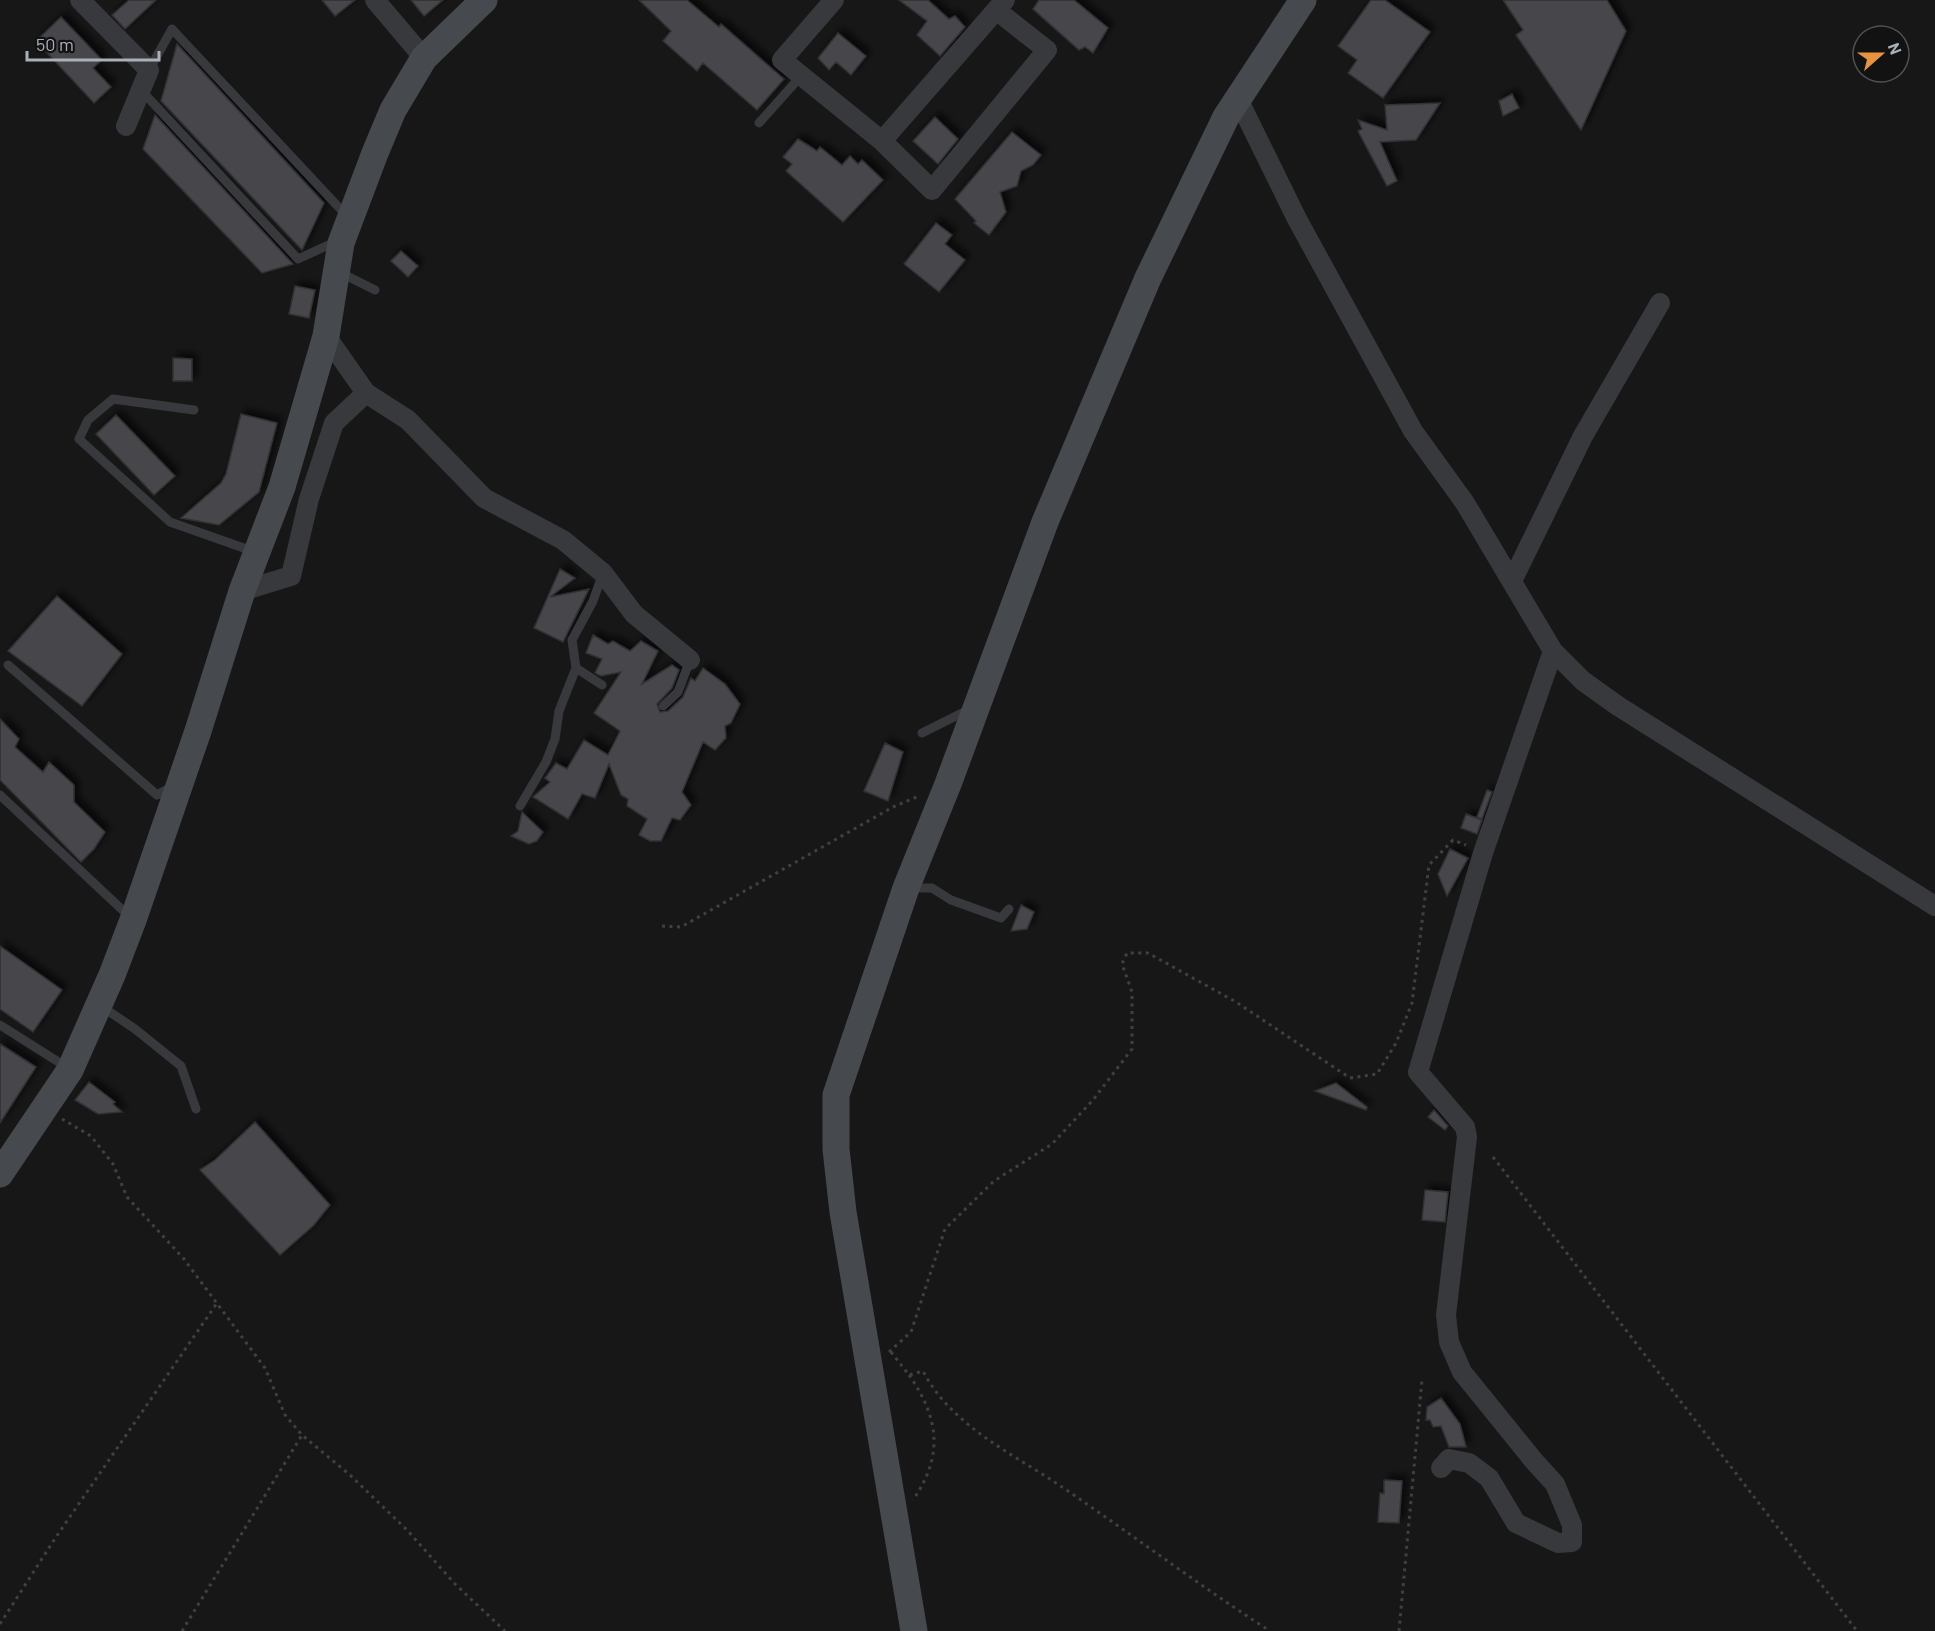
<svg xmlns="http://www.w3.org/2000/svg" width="1935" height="1631" viewBox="0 0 1935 1631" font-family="Barlow,sans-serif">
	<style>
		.building { fill: #46474b; stroke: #313134; stroke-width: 1.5; filter: url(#shadow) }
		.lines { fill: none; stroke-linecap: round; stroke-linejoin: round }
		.path { stroke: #3e4144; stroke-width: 3; stroke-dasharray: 3 4.5; stroke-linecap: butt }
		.lane { stroke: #38393d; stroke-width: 9 }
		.street { stroke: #38393d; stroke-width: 20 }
		.secondary { stroke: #46494d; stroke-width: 27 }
	</style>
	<defs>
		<filter id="shadow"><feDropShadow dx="5" dy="-5" stdDeviation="3" flood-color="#0009"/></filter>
	</defs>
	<rect width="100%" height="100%" fill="#171718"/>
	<path class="building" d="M129,0H156L125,29L112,15Z
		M322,0H355L335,16Z
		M411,0H443L424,16Z
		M639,0H687L719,27L721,24L784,79L757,110L703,63L697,71L663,41L671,31Z
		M899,0H928L949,19L955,16L965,27L940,56L917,35L927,21Z
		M1039,0H1074L1108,28L1093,53L1085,47L1079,50L1033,9Z
		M1371,0H1385L1430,32L1383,98L1348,73L1357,60L1338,46Z
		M1503,0H1607L1626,31L1581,130L1516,35L1523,30Z
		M61,17L102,60L93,68L111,87L94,103L36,41Z
		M838,33L866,56L851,75L836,62L829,70L818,58Z
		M177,44L324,203L302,250L161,101Z
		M1512,94L1519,108L1503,116L1499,101Z
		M1440,103L1416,140L1380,142L1397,181L1387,186L1358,131L1362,129L1358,120L1387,130L1385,105Z
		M155,115L293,264L262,273L143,149Z
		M935,117L958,139L938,164L913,141Z
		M1012,132L1041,155L1033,165L1021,171L1017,186L1000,192L1006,212L989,235L974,223L976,221L955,199Z
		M798,139L817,151L820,147L842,165L850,156L858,164L862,160L883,180L843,222L786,171L792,164L783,157Z
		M936,223L952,235L945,244L965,260L939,292L904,264Z
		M401,251L418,266L408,277L391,261Z
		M295,286L315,290L309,318L289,314Z
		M173,358L192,359V381H173Z
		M241,414L277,423L259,492L219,525L181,518L221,483L226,474Z
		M116,415L175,476L154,495L96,434Z
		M560,569L575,578L550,597L589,589L563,642L534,628Z
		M57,596L122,654L82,706L8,651Z
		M593,635L608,644L613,641L630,651L641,641L658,651L642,684L672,665L679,670L672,688L657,704L660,712L668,711L683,697L691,678L695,681L703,668L725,684L740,704L731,723L725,726L726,738L715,750L703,742L682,792L691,805L680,820L672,818L661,841H650L639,835L647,819L627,806L628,799L621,795L609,764L595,798L582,794L568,819L533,797L550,782L545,778L556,763L567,769L584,740L608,755L620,731L594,713L621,672L601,676L595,673L602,659L586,653Z
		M0,719L19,739L15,747L43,772L49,762L74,785V802L105,832L94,849L81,862L0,780Z
		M885,743L903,752L888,801L864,791Z
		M1487,790L1492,792L1482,819L1477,817Z
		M522,812L543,832L537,841L529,844L511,836L518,831Z
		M1466,814L1482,820L1477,834L1461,828Z
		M1450,849L1468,858L1447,896L1438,874Z
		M1021,905L1034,912L1027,929L1011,931Z
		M0,946L62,990L33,1032L0,1009Z
		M0,1044L36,1067L0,1123Z
		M89,1082L115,1102L113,1104L122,1112L98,1114L75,1100Z
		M1336,1083L1367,1107L1366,1110L1315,1091Z
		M1434,1110L1448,1126L1445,1130L1428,1117Z
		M255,1122L330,1205L314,1225L280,1255L200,1170L215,1160Z
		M1425,1190L1448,1192L1445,1222L1422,1220Z
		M1441,1398L1460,1424L1466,1447H1449L1441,1426L1433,1427L1430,1420H1426L1427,1407Z
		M1384,1480L1402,1481L1399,1523L1378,1522L1380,1493L1384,1494Z"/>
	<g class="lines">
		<path class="path" d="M662,926L681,927L893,807L919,796
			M62,1119L91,1136L113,1164L127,1197L184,1259L265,1368L285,1415L302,1435L350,1475L407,1530L455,1584L505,1631
			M1493,1157L1857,1631
			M889,1352L911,1332L945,1229L994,1181L1052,1144L1093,1100L1132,1049V992L1122,964L1127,953H1148L1236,1002L1350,1078L1377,1074L1396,1043L1412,1003L1429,865L1453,840L1466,845
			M891,1352L909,1375L923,1371C952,1427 1014,1454 1065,1489C1134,1536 1200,1586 1270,1631
			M909,1375C939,1418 944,1455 913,1500
			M0,1624L56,1537L217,1303
			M182,1631L302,1435
			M1399,1631L1422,1380"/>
		<path class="lane" d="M149,70L172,29L346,215
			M141,90L298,259L337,241
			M759,123L801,76
			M339,272L375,290
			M194,410L113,399L88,420L79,439L170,522L255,552
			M8,665L157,795L173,786
			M602,685L576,668L572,640L593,601L603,573
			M663,706L678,692L690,660
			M922,733L970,709
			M0,795L131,918
			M520,806L546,762L555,739L559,711L576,668
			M908,888H932L951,900L1001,918L1009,909
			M101,1006L135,1029L181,1066L196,1109
			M0,1025L68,1068"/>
		<path class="street" d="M80,0L149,70L126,126
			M375,0L424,58
			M834,0L782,60L882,141L1005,0
			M1238,99L1297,219L1413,431L1465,503L1553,651L1583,681L1618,706L1935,906
			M882,141L932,190L1047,50L996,10
			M326,336L366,393
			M1512,581L1583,436L1660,303
			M242,591L291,576L309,499L334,423L366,393L408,420L484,498L563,540L603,573L634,614L690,660
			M1441,1468L1449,1459L1469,1463L1489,1478L1516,1523L1558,1543L1572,1542V1525L1555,1484L1534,1461L1462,1372L1449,1342L1446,1315L1467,1137L1465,1127L1418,1072L1483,853L1553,651"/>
		<path class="secondary" d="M0,1174L70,1070L112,975L133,920L198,731L242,591L282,487L326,336L341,243L375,153L393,110L424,58L484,0
			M914,1631L843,1212L836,1149V1095L906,888L948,784L1045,522L1148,278L1226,117L1303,0"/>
	</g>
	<g transform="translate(1881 54) rotate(69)"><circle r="28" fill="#121213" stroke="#4e5155" stroke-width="1.5"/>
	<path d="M0-4.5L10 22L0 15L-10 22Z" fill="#e79340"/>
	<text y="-9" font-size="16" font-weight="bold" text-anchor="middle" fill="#a9b0b7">N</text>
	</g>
	<path d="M27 51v9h132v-9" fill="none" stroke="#a9b0b7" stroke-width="3"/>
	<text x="36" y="51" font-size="18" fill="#a9b0b7" stroke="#121213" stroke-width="4.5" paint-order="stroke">50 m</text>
</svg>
